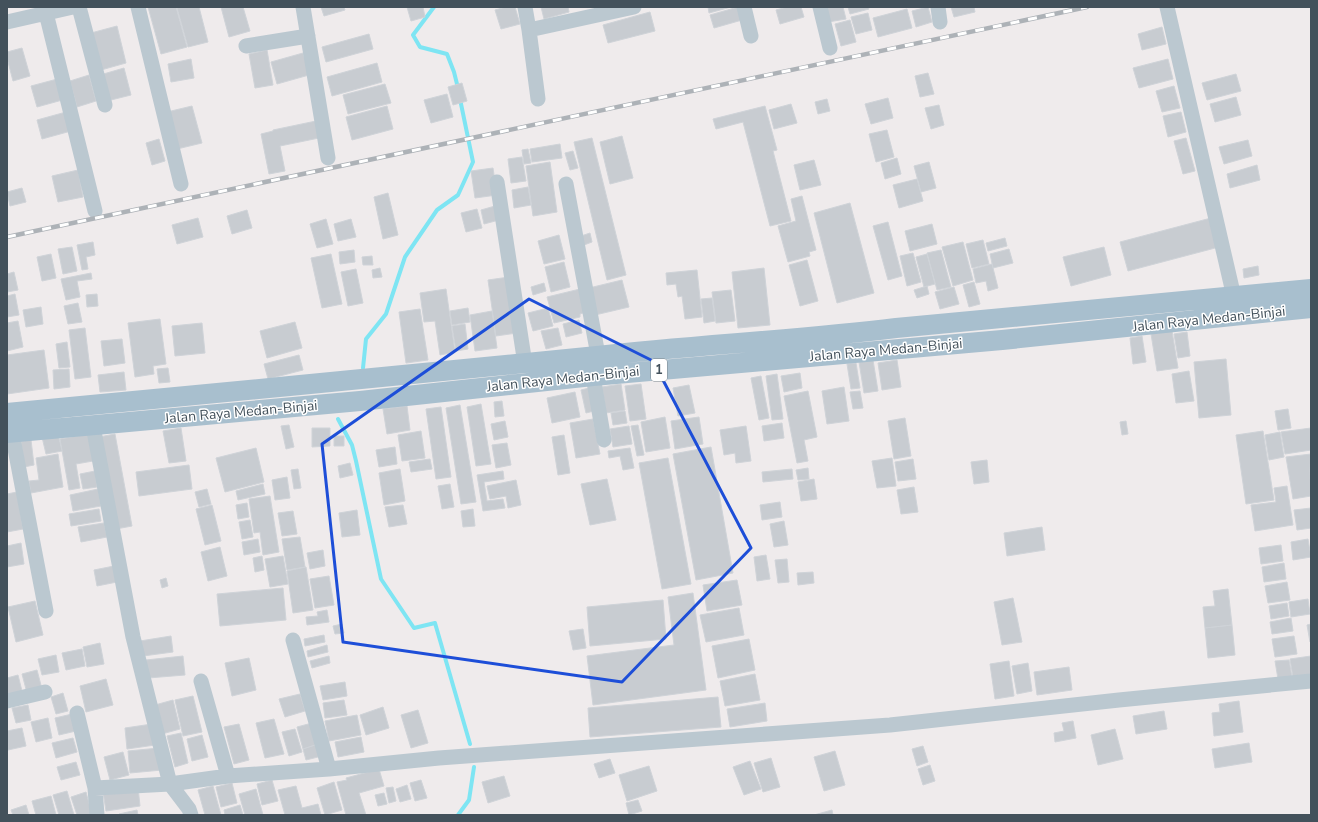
<svg xmlns="http://www.w3.org/2000/svg" width="1318" height="822" viewBox="0 0 1318 822" font-family="'Nunito Sans',sans-serif">
	<style>
		.lines { fill: none; stroke-linecap: round; stroke-linejoin: round }
		.stream { stroke: #7ee5f3; stroke-width: 4 }
		.building { fill: #c8ccd1; stroke: #cfd3d8 }
		.minor { stroke: #bbc8d0; stroke-width: 15 }
		.major { stroke: #a8bfce; stroke-width: 20 }
		.rail-casing { stroke: #adb2b7; stroke-width: 4.5 }
		.rail { stroke: #fff; stroke-width: 3; stroke-dasharray: 9; stroke-linecap: butt }
		.marked { fill: none; stroke: #1d4ed8; stroke-width: 3; stroke-linejoin: round }
		.labels { text-anchor: middle; dominant-baseline: central; stroke-width: 3; stroke-linejoin: round; paint-order: stroke }
		.shield { fill: #fff; stroke: #7b858c; stroke-width: 1 }
		.shield-label { font-size: 13px; font-weight: bold; fill: #43515b }
		.street-label { font-size: 14px; fill: #43515b; stroke: #fff }
	</style>
	<rect width="100%" height="100%" fill="#efebec"/>
	<g class="lines">
		<path class="stream" d="M434,7L413,35L420,47L447,54L454,72L458,88
			M363,368L366,339L386,314L405,257L437,210L458,195L473,162L460,99
			M338,419L352,445L356,461L381,579L414,628L435,623L470,744
			M458,815L469,800L474,767"/>
	</g>
	<path class="building" d="M148,7H176L187,47L161,54Z
		M180,7H199L208,42L188,47L177,8Z
		M221,7H243L250,31L229,37Z
		M321,7H344L345,10L324,16Z
		M407,7H423L425,17L411,21Z
		M506,7H515L520,24L501,29L495,10Z
		M541,7H568L569,12L544,19Z
		M708,7H731L709,13Z
		M738,7L742,20L714,28L710,15Z
		M787,7H801L804,17L780,24L776,10Z
		M825,7H843L846,19L828,22Z
		M848,7H868L869,9L850,14Z
		M928,7L932,22L916,27L912,11Z
		M951,7H974L975,12L954,17Z
		M907,9L912,28L878,37L873,18Z
		M650,12L655,31L608,43L603,25Z
		M868,13L872,30L856,34L851,17Z
		M850,20L856,42L841,46L835,24Z
		M117,26L126,63L101,70L91,33Z
		M1162,27L1166,44L1142,50L1138,34Z
		M369,34L373,49L326,62L322,47Z
		M22,48L30,76L13,81L7,58V52Z
		M267,50L273,85L255,88L249,54Z
		M303,53L309,75L277,84L271,62Z
		M191,59L194,78L171,82L168,64Z
		M1168,59L1173,79L1139,88L1133,68Z
		M377,63L382,82L332,96L327,77Z
		M124,68L131,95L107,101L100,75Z
		M928,73L934,94L920,97L915,76Z
		M1236,74L1241,91L1207,100L1202,83Z
		M89,75L96,101L77,107L70,81Z
		M61,78L66,99L37,107L31,86Z
		M462,83L467,101L453,105L448,87Z
		M385,84L391,103L348,114L343,95Z
		M1174,86L1180,108L1162,112L1156,91Z
		M447,94L453,117L431,123L424,100Z
		M1236,97L1241,115L1215,122L1210,104Z
		M888,98L893,118L871,124L865,104Z
		M827,99L830,111L818,114L815,102Z
		M791,104L797,123L774,129L769,110Z
		M939,105L944,125L931,129L925,108Z
		M192,106L202,143L177,149L167,112Z
		M387,106L393,129L352,140L346,117Z
		M765,106L777,150L773,151L791,221L770,226L743,122L716,129L713,119Z
		M66,112L71,131L42,139L37,120Z
		M1181,112L1186,132L1168,137L1163,116Z
		M316,121L319,138L280,146L285,171L269,174L261,134L273,131V130Z
		M887,130L894,157L876,162L869,134Z
		M622,136L633,178L610,184L600,142Z
		M592,138L626,275L607,280L574,142Z
		M1186,138L1195,171L1183,174L1174,141Z
		M159,139L165,161L152,165L146,143Z
		M1248,140L1252,156L1224,164L1219,147Z
		M560,144L562,158L532,162L530,149Z
		M528,149L531,163L524,164L522,150Z
		M573,151L578,168L570,170L565,153Z
		M522,157L526,181L511,183L508,159Z
		M897,158L901,174L885,179L881,163Z
		M814,160L821,185L800,190L794,165Z
		M550,162L557,212L533,216L526,166Z
		M929,162L936,188L921,192L914,166Z
		M1257,165L1260,180L1230,188L1227,174Z
		M493,168L497,195L475,198L471,171Z
		M78,170L83,197L58,202L52,176Z
		M917,179L923,201L899,208L893,185Z
		M528,187L531,205L514,208L512,190Z
		M22,188L26,202L10,206L7,192Z
		M388,193L398,235L383,239L374,197Z
		M802,196L816,250L809,252L810,256L788,262L778,226L796,221L791,199Z
		M850,203L874,293L837,303L814,213Z
		M495,206L499,220L484,224L481,210Z
		M477,209L482,228L466,232L461,213Z
		M247,210L252,228L232,234L227,216Z
		M198,218L203,237L177,244L172,225Z
		M1211,218L1219,247L1128,271L1120,242Z
		M326,219L333,244L317,248L310,224Z
		M351,219L356,237L338,241L334,224Z
		M888,222L902,276L888,280L873,226Z
		M932,224L937,244L910,251L905,231Z
		M590,233L592,242L584,245L581,236Z
		M559,235L565,259L544,264L538,241Z
		M1005,238L1007,246L988,251L986,243Z
		M983,240L989,264L972,268L966,244Z
		M93,242L95,255L86,257L88,269L82,270L77,245Z
		M963,242L973,280L953,286L942,247Z
		M72,247L77,271L63,274L58,249Z
		M1104,247L1111,275L1071,286L1063,257Z
		M1009,249L1013,263L993,268L990,254Z
		M354,250L355,262L340,264L339,252Z
		M941,250L951,287L937,290L927,253Z
		M913,253L921,282L907,286L900,256Z
		M51,254L56,278L42,281L37,257Z
		M331,254L342,304L322,308L311,258Z
		M927,254L935,284L924,287L916,257Z
		M372,256L373,265H363L362,257Z
		M807,260L818,301L800,306L789,265Z
		M564,262L570,287L551,292L545,267Z
		M992,264L998,288L988,291L986,281L976,283L973,269Z
		M1258,266L1259,275L1244,278L1243,269Z
		M380,268L382,277L373,278L372,270Z
		M764,268L770,325L738,328L732,272Z
		M356,269L363,303L348,306L341,272Z
		M697,270L702,317L685,319L682,296L678,297L676,284L667,285L666,273Z
		M14,272L18,290L7,292V274Z
		M91,273L92,279L77,281L80,297L66,300L61,279Z
		M509,277L517,333L496,336L488,280Z
		M622,280L629,307L595,315L589,288Z
		M974,282L980,304L969,307L963,285Z
		M544,283L546,291L533,295L531,287Z
		M927,286L929,294L917,298L914,290Z
		M954,287L959,304L940,309L935,292Z
		M446,289L455,352L440,355L435,321L424,322L420,293Z
		M580,289L586,312L580,314V317L554,323L547,297Z
		M731,290L735,321L716,323L712,292Z
		M15,294L19,315L7,317V296Z
		M97,294L98,306L87,307L86,295Z
		M712,298L715,321L704,323L701,299Z
		M78,303L82,322L68,324L64,306Z
		M41,307L43,324L26,327L23,310Z
		M468,308L470,322L452,325L450,311Z
		M548,308L553,326L533,331L528,313Z
		M420,309L428,360L406,363L399,312Z
		M492,311L497,348L475,351L470,315Z
		M160,319L166,364L153,366L154,374L135,377L128,323Z
		M579,320L582,333L566,337L563,324Z
		M18,321L23,347L7,351V323Z
		M295,322L302,348L267,358L260,331Z
		M202,323L205,353L175,356L172,326Z
		M465,324L468,349L456,351L452,326Z
		M85,328L91,377L75,379L69,330Z
		M558,328L562,345L546,349L541,331Z
		M1172,331L1178,368L1157,371L1151,334Z
		M1187,332L1190,356L1178,358L1174,334Z
		M1142,336L1146,362L1133,364L1130,338Z
		M122,339L125,363L104,366L101,341Z
		M67,342L70,367L59,368L56,344Z
		M44,350L49,388L7,394V355Z
		M299,355L303,370L268,379L264,364Z
		M1226,359L1231,415L1199,418L1194,362Z
		M873,360L878,391L864,393L859,362Z
		M897,360L901,387L882,390L878,363Z
		M856,363L860,388L851,389L847,364Z
		M168,368L170,382L159,383L157,369Z
		M69,369L70,387L54,389L53,370Z
		M1189,371L1194,401L1176,403L1172,374Z
		M124,372L126,390L100,392L98,375Z
		M800,373L802,388L784,392L781,376Z
		M777,374L783,419L772,420L766,376Z
		M761,376L769,418L759,420L751,378Z
		M621,384L625,410L606,413L602,387Z
		M641,384L646,419L630,421L625,386Z
		M689,385L695,413L678,416L673,388Z
		M844,387L849,421L827,424L822,391Z
		M589,388L594,411L586,413L581,390Z
		M808,391L817,437L804,440L808,461L797,463L784,396Z
		M860,391L863,408L853,409L850,392Z
		M575,392L580,417L552,423L547,398Z
		M502,401L504,416L495,417L494,402Z
		M481,404L491,464L476,466L467,407Z
		M460,405L476,502L461,504L446,408Z
		M407,406L410,430L387,434L383,409Z
		M441,407L451,477L436,479L426,409Z
		M1288,409L1291,428L1278,430L1275,411Z
		M625,411L627,423L613,425L611,413Z
		M665,417L670,448L646,452L641,422Z
		M699,417L703,444L675,449L671,421Z
		M905,418L911,456L894,459L888,421Z
		M593,419L600,454L576,458L570,423Z
		M505,421L508,437L494,440L491,424Z
		M1126,421L1128,434L1122,435L1120,422Z
		M782,423L784,438L764,441L762,426Z
		M289,425L294,447L286,449L281,426Z
		M638,425L644,455L637,456L631,426Z
		M629,426L632,444L613,447L610,429Z
		M746,426L751,461L736,463L735,453L724,455L720,430Z
		M181,428L186,461L169,463L163,431Z
		M312,428H330V446L312,447Z
		M1311,428V450L1285,454L1281,432Z
		M421,431L425,458L402,461L398,435Z
		M1263,431L1274,500L1246,504L1236,435Z
		M1280,432L1284,457L1269,460L1265,435Z
		M58,434L62,451L46,454L42,437Z
		M88,434L93,461L76,464L80,488L69,490L60,439Z
		M115,434L132,526L116,529L99,437Z
		M564,435L570,473L558,475L552,437Z
		M334,436H344V446H334Z
		M31,440L34,465L24,467L21,441Z
		M507,443L511,465L496,468L492,445Z
		M395,447L397,464L379,467L376,450Z
		M711,447L733,573L696,580L673,454Z
		M256,448L264,482L225,492L216,458Z
		M630,448L634,468L623,470L620,456L609,458L608,451Z
		M58,454L63,487L31,493L29,481L39,480L36,458Z
		M1311,454L1310,470L1311,496L1293,499L1286,457Z
		M668,458L691,584L662,589L639,463Z
		M892,458L896,486L877,488L872,461Z
		M430,459L432,469L411,472L409,462Z
		M913,459L916,479L898,481L895,462Z
		M987,460L989,482L974,484L971,462Z
		M350,463L353,475L340,478L338,466Z
		M189,465L192,489L139,496L136,472Z
		M808,468L809,479L798,480L796,470Z
		M298,469L301,488L294,489L291,470Z
		M400,469L405,501L384,505L379,473Z
		M792,469L793,479L763,482L762,472Z
		M95,471L97,487L83,489L80,474Z
		M503,471L504,479L484,482L487,501L503,499L505,508L483,511L477,475Z
		M287,477L290,498L275,500L272,480Z
		M607,479L616,520L590,525L581,484Z
		M814,479L817,499L801,501L798,482Z
		M516,480L521,505L508,508L506,496L490,499L487,486Z
		M263,484L265,494L238,500L236,491Z
		M450,484L454,507L442,509L438,486Z
		M1287,486L1293,525L1255,531L1251,505L1276,502L1274,488Z
		M914,487L918,512L901,514L897,490Z
		M98,489L101,506L73,511L70,495Z
		M207,489L211,504L199,507L195,492Z
		M17,492L23,529L7,532V494Z
		M270,496L279,552L263,555L260,532L254,533L249,499Z
		M780,502L782,517L762,520L760,505Z
		M247,503L249,517L238,519L236,505Z
		M212,505L221,541L205,545L196,509Z
		M403,505L407,524L389,527L385,507Z
		M1311,508V528L1297,530L1294,510Z
		M99,509L101,521L71,526L69,514Z
		M473,509L475,526L463,527L461,511Z
		M357,510L360,535L342,537L339,513Z
		M293,511L297,534L282,536L278,513Z
		M250,520L253,537L242,539L239,522Z
		M784,521L788,545L774,547L770,524Z
		M104,523L107,537L81,542L78,527Z
		M1042,527L1045,550L1007,556L1004,533Z
		M300,537L305,567L287,570L282,539Z
		M258,539L260,552L244,555L242,542Z
		M1308,539L1311,557L1293,560L1291,542Z
		M21,543L24,564L7,567V546Z
		M1281,545L1283,561L1261,564L1259,548Z
		M220,547L227,576L208,581L201,552Z
		M323,550L325,566L310,569L307,553Z
		M766,555L770,579L757,581L754,557Z
		M262,556L264,570L255,572L253,558Z
		M283,556L288,584L270,587L265,559Z
		M787,559L789,582L778,583L775,560Z
		M1284,563L1286,579L1264,582L1262,567Z
		M114,566L117,582L97,586L94,570Z
		M306,567L313,610L293,613L287,571Z
		M813,572L814,583L798,585L797,573Z
		M329,576L334,605L315,608L310,579Z
		M166,578L168,586L162,588L160,580Z
		M737,580L742,605L707,611L703,585Z
		M1287,582L1290,600L1268,603L1265,586Z
		M283,588L286,620L220,626L217,594Z
		M1228,589L1232,625L1205,628L1203,607L1215,606L1213,591Z
		M693,593L706,690L593,705L587,656L674,645L668,597Z
		M1013,598L1022,642L1002,645L994,602Z
		M1308,599L1310,614L1291,617L1289,602Z
		M663,600L666,639L590,646L587,607Z
		M35,601L43,635L16,642L8,607Z
		M1287,603L1289,616L1271,619L1269,606Z
		M739,608L744,635L706,642L700,615Z
		M327,610L329,622L307,625L306,617L318,616L317,612Z
		M1291,618L1293,631L1272,634L1270,622Z
		M342,624L344,633L335,634L333,626Z
		M1311,624V642H1310L1307,625Z
		M1232,625L1235,655L1208,658L1205,628Z
		M583,629L586,648L573,650L569,631Z
		M324,635L325,642L305,646L304,639Z
		M171,636L173,652L143,656L140,641Z
		M1294,636L1297,654L1275,657L1272,639Z
		M749,639L755,670L718,678L712,646Z
		M100,643L104,664L87,667L83,647Z
		M327,645L328,652L308,657L307,651Z
		M82,649L85,666L66,670L62,653Z
		M56,655L59,672L42,675L38,659Z
		M183,656L185,675L148,678L146,660Z
		M329,656L330,663L312,668L310,661Z
		M1311,656V674L1293,677L1290,659Z
		M249,658L256,690L232,696L225,663Z
		M1289,660L1292,677L1278,679L1275,661Z
		M1009,661L1014,696L995,699L990,664Z
		M1028,663L1032,691L1017,694L1012,666Z
		M1069,667L1072,690L1037,695L1034,672Z
		M37,670L42,689L27,693L22,674Z
		M755,674L760,700L725,706L720,681Z
		M18,675L22,691L7,695V678Z
		M106,679L113,705L86,712L80,686Z
		M345,682L347,696L323,700L320,686Z
		M63,693L68,711L56,714L51,697Z
		M300,694L305,711L285,717L279,699Z
		M193,696L202,732L183,736L175,700Z
		M718,697L721,727L590,737L588,708Z
		M173,700L180,729L162,734L155,705Z
		M344,700L347,715L325,718L323,703Z
		M1239,701L1243,732L1214,736L1212,713L1220,712L1219,704Z
		M765,703L767,721L730,727L727,709Z
		M28,705L31,720L16,723L12,708Z
		M383,707L389,728L366,735L360,715Z
		M418,710L428,743L411,748L401,715Z
		M1164,711L1167,729L1136,734L1133,716Z
		M72,714L76,731L59,735L55,718Z
		M357,715L361,735L329,741L325,721Z
		M48,718L52,738L36,742L31,722Z
		M274,719L284,754L265,758L256,723Z
		M1073,721L1076,738L1055,742L1054,733L1064,731L1062,723Z
		M312,723L318,744L303,749L297,727Z
		M152,724L155,745L127,749L125,728Z
		M239,724L249,760L234,764L224,727Z
		M22,728L26,746L8,750L7,731Z
		M295,729L302,752L289,756L282,732Z
		M1115,729L1123,759L1098,765L1091,735Z
		M181,733L188,763L175,767L167,736Z
		M202,735L208,757L192,761L187,739Z
		M361,737L364,752L338,757L335,742Z
		M73,738L77,752L56,758L52,743Z
		M1249,743L1252,762L1215,768L1212,749Z
		M318,744L322,756L306,760L303,749Z
		M923,746L928,762L917,766L912,749Z
		M159,748L162,770L130,773L128,751Z
		M835,751L845,785L824,791L814,757Z
		M123,752L129,775L110,780L104,757Z
		M771,758L780,787L763,792L754,763Z
		M610,759L615,773L599,778L594,764Z
		M750,761L761,789L744,795L733,767Z
		M76,762L80,775L61,780L57,767Z
		M930,765L935,781L923,785L918,769Z
		M649,766L657,791L627,801L619,775Z
		M379,769L384,786L359,793L366,815H346L337,782L347,780L346,778Z
		M504,776L510,796L488,803L482,782Z
		M272,780L278,801L262,805L257,784Z
		M421,780L427,798L415,801L410,783Z
		M334,782L342,810L325,815L317,788Z
		M232,783L237,803L221,807L216,787Z
		M407,785L411,799L400,802L396,789Z
		M213,786L221,815H205L198,790Z
		M296,786L302,808L318,804L321,815H285L278,790Z
		M138,787L140,806L106,811L103,792Z
		M393,787L396,801L389,803L386,788Z
		M256,789L263,815H245L239,794Z
		M67,791L74,815H59L53,795Z
		M86,792L92,815H77L71,797Z
		M384,793L387,804L378,806L375,795Z
		M51,796L56,815H36L32,801Z
		M638,800L642,811L629,815L626,803Z
		M26,805L29,815H13L11,810Z
		M240,805L243,815H225L224,810Z
		M137,810L138,815H120L119,814Z
		M832,810L833,815H814Z"/>
	<g class="lines">
		<path class="minor" d="M79,7L105,105
			M138,7L181,184
			M303,7L328,158
			M525,7L529,30L538,99
			M744,7L751,36
			M820,7L830,48
			M938,7L940,22
			M1167,7L1234,297
			M46,13L95,211
			M7,22L73,7
			M529,30L634,7
			M246,46L308,36
			M497,182L525,364
			M566,184L598,355L593,376L604,440
			M93,426L133,637L170,784L189,809L191,815
			M12,433L46,611
			M293,640L329,769
			M201,681L228,776
			M7,701L45,692
			M77,713L95,788L97,815
			M95,788L170,784L228,776L329,769L439,758L890,725L1119,700L1311,681"/>
		<path class="major" d="M7,413C204,394 400,376 597,356C696,345 797,340 896,328L1311,289
			M7,433L360,401L593,376L1002,340L1311,308"/>
		<g class="rail-casing">
			<path id="rail" d="M7,237L1087,7"/>
		</g>
		<use href="#rail" class="rail"/>
	</g>
	<path class="marked" d="M529,299L653,361L751,548L622,682L343,642L322,444Z"/>
	<g class="labels">
		<rect class="shield" x="651" y="359" width="16" height="22" rx="3"/>
		<g class="shield-label">
			<text x="659" y="370">1</text>
		</g>
		<g class="street-label">
			<text transform="translate(1209 319) rotate(-6)">Jalan Raya Medan-Binjai</text>
			<text transform="translate(886 350) rotate(-5)">Jalan Raya Medan-Binjai</text>
			<text transform="translate(563 379) rotate(-6)">Jalan Raya Medan-Binjai</text>
			<text transform="translate(241 412) rotate(-5)">Jalan Raya Medan-Binjai</text>
		</g>
	</g>
	<rect width="1318" height="822" fill="none" stroke="#43515b" stroke-width="16"/>
</svg>
